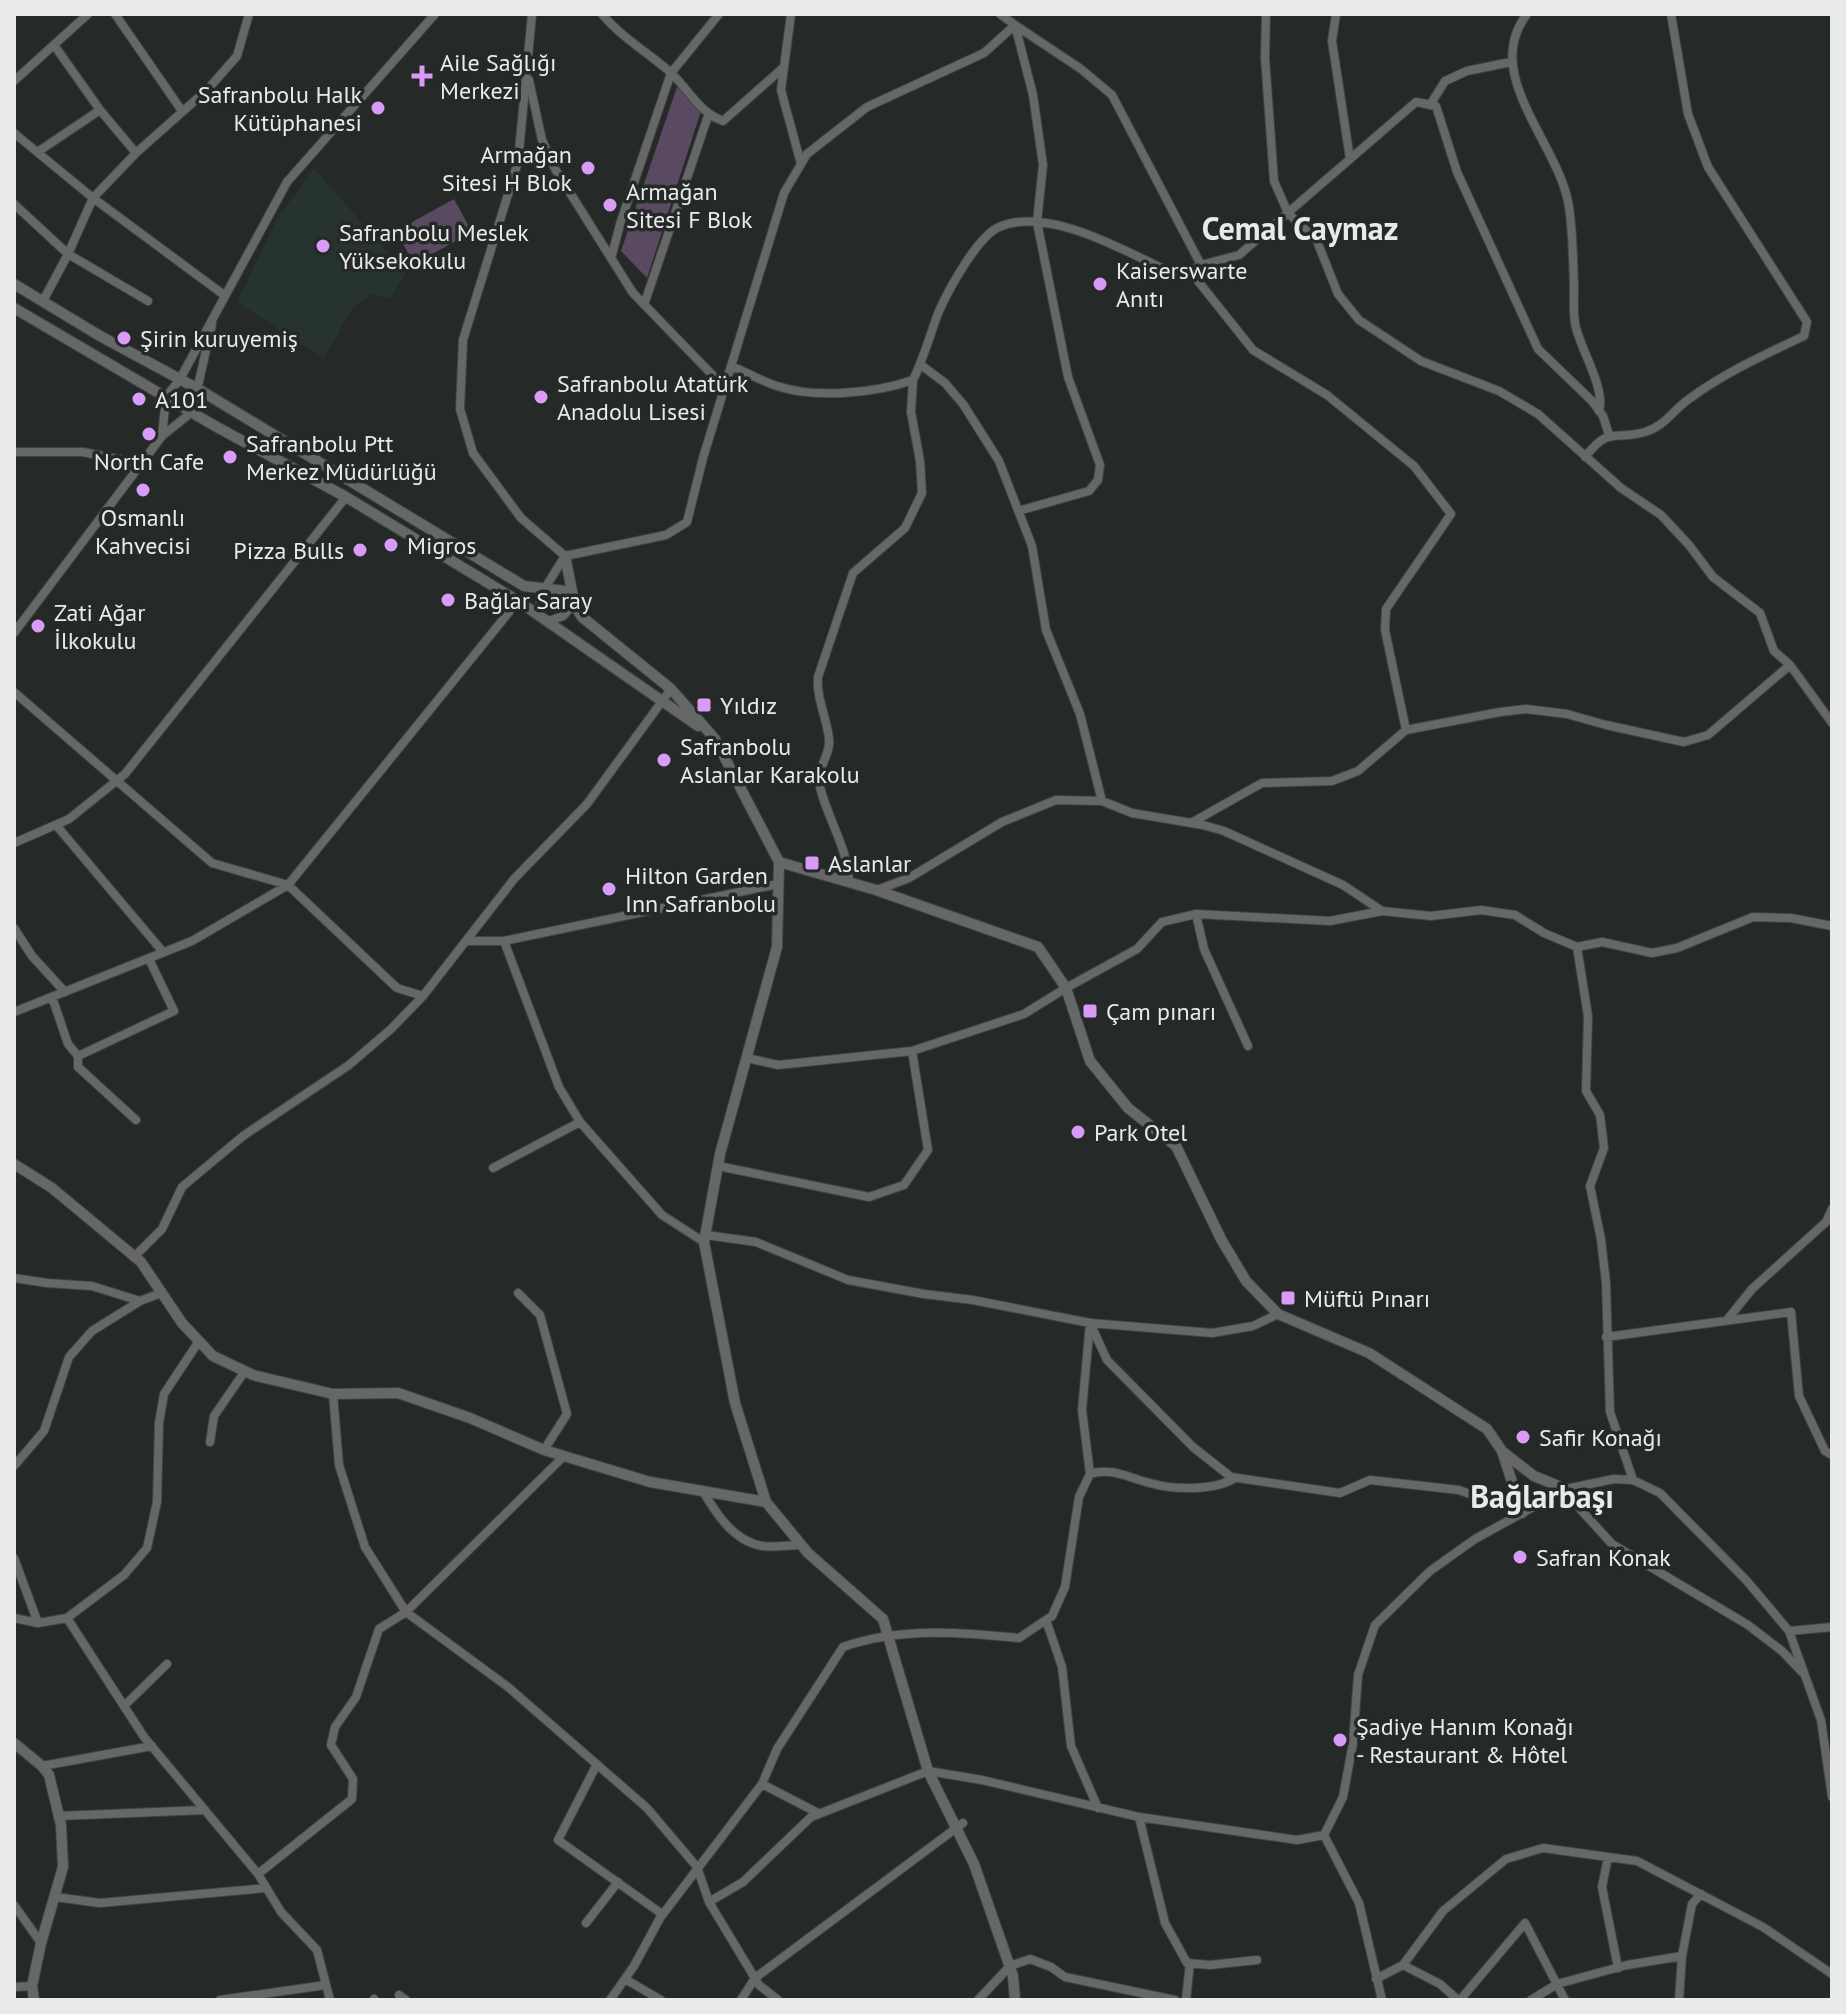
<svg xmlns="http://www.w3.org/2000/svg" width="1846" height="2014" viewBox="0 0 1846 2014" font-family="'PT Sans',sans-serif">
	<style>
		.built { fill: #27332f }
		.green { fill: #594a61 }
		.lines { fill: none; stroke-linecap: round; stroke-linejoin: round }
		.minor-casing { stroke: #404442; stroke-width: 10 }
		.tertiary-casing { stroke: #404442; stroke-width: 12 }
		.minor { stroke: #666867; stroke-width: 8 }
		.tertiary { stroke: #666867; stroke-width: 10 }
		.poi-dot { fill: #d89bf8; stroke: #252927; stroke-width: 3 }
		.labels { text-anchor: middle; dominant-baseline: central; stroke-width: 7; stroke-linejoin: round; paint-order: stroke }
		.poi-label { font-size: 24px; fill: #e8ebea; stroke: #252927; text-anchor: start }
		.district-label { font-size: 32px; font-weight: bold; fill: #e8ebea; stroke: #252927 }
	</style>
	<rect width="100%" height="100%" fill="#252927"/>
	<path class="built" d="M314,168L406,273L391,298L373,294L353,307L324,359L237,302L277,219Z"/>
	<path class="green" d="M677,87L701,111L647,278L621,251Z
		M454,199L472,232L414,264L396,231Z"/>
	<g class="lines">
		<g class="minor-casing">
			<path id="minor" d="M115,14L182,111
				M532,14L518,162L463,340L460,409L473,453L521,518L565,556
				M602,14C621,37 647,52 669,71C688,88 698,112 723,121L784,67
				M791,14L781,90L801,164
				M1000,14L1015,25L1033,95L1043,165L1037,222L1068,377L1100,465L1098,480L1089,491L1018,511
				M1266,14L1265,58L1274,181L1288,213L1317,241L1338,294L1359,320L1421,361L1499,391L1538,414L1621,488L1661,515L1689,545L1713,577L1760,613L1774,651L1790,665L1832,723
				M1336,14L1332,41L1350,159
				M1527,14C1480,75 1560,144 1569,207C1573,233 1573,260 1574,286C1574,298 1573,311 1575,323C1579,348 1606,387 1599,411
				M529,80L542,140L555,169L633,293L725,388
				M14,81L88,14
				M1430,105L1445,81L1467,71L1511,62
				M100,110L136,153
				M14,133L93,198L224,295
				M39,151L100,110L54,45
				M14,204L68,254L148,301
				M611,258L621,221L671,73L719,14
				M1190,271L1253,350L1327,395L1414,466L1451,514L1386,609L1385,630L1406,730
				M43,301L68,254L93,198L136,153L208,89L237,56L249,14
				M645,302L708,116
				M921,365L945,383L963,404L999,461L1032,546L1046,630L1080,714L1102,801
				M731,366C746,372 761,381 777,386C815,399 876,393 913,380C924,358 930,334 939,311C949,289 977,237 999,227C1050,205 1130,254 1178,276L1201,265L1239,255L1416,102L1436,106L1457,172L1538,349L1592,401L1603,416L1609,435
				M162,436L166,397L180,379L287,182L435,14
				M14,452H83L141,464
				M1585,457C1610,425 1614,441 1645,432C1665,426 1672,411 1689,399C1724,373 1764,355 1804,336L1807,322L1708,167L1688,114L1671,14
				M537,613L545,588L565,556L666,535L687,522L703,458L784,193L807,154L867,107L984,53L1015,25L1081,69L1112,95L1201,265
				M549,621L563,616L575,603
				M14,633L162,436L192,412L212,324
				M14,692L212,863L288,885L397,988L423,996
				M1191,823L1262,783L1332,781L1358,771L1406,730L1500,712L1526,709L1567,714L1606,725L1684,742L1708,735L1790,665
				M56,825L163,952
				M14,843L69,819L125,774L346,497
				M849,882C848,848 828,820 820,787C815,769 831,756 829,739C827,718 816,698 818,677L853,573L905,528L922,493L920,461L911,412L913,380
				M877,890L909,878L1002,822L1056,800L1102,801L1132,813L1203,825L1224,831L1343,885L1382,911L1431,916L1481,910L1515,915L1544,933L1577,947L1602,942L1652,953L1677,948L1753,917L1791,918L1832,926
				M1196,914L1204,949L1248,1046
				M14,928L32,956L65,992
				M467,941H504L778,884
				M504,941L559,1087L580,1122L662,1215L704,1242
				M1577,947L1588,1016L1586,1091L1600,1115L1604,1148L1590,1186L1601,1239L1606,1283L1610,1412L1633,1480
				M52,997L68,1044L78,1056V1067L136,1120
				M14,1012L192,941L288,885L518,601
				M78,1056L174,1011L149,959
				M747,1058L778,1065L912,1051L1024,1014L1066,988L1137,949L1162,922L1196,914L1330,921L1382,911
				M718,1166L869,1197L904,1185L928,1150L912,1051
				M493,1168L580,1122
				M706,1235L756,1242L848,1280L924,1294L973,1300L1090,1323L1212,1333L1253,1326L1278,1314
				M134,1257L162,1229L182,1187L243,1136L349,1065L391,1029L423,996L514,879L587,804L671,689
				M14,1278L47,1283L92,1286L140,1301
				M518,1293L540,1315L567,1414L544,1450
				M1727,1320L1752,1289L1826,1222L1832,1209
				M1090,1323L1107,1360L1193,1447L1231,1477L1340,1493L1370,1480L1459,1490L1522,1513
				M1606,1337L1791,1312L1799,1396L1825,1451L1832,1455
				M333,1394L339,1465L365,1547L406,1612L508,1687L647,1808L697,1867L709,1902L759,1985L778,2000
				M210,1442L214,1416L245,1371
				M14,1466L44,1431L69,1357L92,1331L140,1301L161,1293
				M1090,1474C1113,1467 1128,1478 1150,1483C1173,1490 1214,1491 1235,1478
				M1566,1489L1581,1510L1612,1544L1748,1625L1782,1651L1802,1672
				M702,1490C716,1513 733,1541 762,1546C774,1548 789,1545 801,1545
				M14,1558L38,1623
				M14,1618L38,1623L67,1618L124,1575L147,1548L157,1502L159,1423L164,1394L199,1341
				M67,1618L144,1737L258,1874L281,1912L317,1950L330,2000
				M1046,1620L1062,1667L1071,1746L1098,1808
				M1789,1631L1832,1627
				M124,1706L167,1664
				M597,1764L558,1840L662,1914
				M42,1766L152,1746
				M762,1784L818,1813
				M58,1816L205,1810
				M1139,1817L1165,1923L1187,1963L1210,1965L1257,1960
				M1324,1835L1343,1797L1353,1743L1358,1675L1375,1625L1430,1571L1475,1539L1566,1489L1614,1479L1633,1480L1660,1493L1746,1580L1789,1631L1821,1720L1832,1797
				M1324,1835L1359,1903L1382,2000
				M1608,1857L1602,1887L1618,1968
				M258,1874L352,1799L353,1779L331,1745L335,1727L356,1697L379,1629L406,1612L564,1456
				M55,1897L100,1903L266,1888
				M709,1902L743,1882L811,1817L928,1771L982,1780L1139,1817L1297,1840L1324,1835
				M14,1905L41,1943
				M586,1923L618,1882
				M1403,1965L1440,1984L1458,2000
				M625,1979L661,2000
				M1376,1979L1403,1965L1443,1911L1506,1859L1543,1848L1637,1861L1763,1927L1832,1974
				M14,1987L32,1986
				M399,1995L406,2000
				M374,1999L375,2000
				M220,2000L326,1985
				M610,2000L634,1966L660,1918L762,1784L777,1749L843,1647C900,1627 960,1632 1019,1638L1052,1616L1065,1587L1079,1497L1090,1474L1082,1410L1090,1323
				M741,2000L755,1978L963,1823
				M978,2000L1010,1966L1030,1959L1051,1967L1065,1977L1175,2000
				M1186,2000L1190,1963
				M1460,2000L1525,1923L1565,2000
				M1531,2000L1557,1984L1627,1965L1682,1956L1692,1904L1701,1894
				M1679,2000L1682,1956"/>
		</g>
		<g class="tertiary-casing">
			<path id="tertiary" d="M14,284L100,336L198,389L524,586L565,591L582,617L671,689L715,739L779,862L777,947L720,1154L704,1242L735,1403L766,1502L808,1553L883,1619L928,1771L974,1864L1013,1976L1015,2000
				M14,308L215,426L346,497L518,601L698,726
				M565,556L574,601
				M779,862L876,890L1038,947L1066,988L1090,1061L1128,1108L1176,1146L1221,1239L1246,1281L1278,1314L1369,1353L1487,1429L1502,1451L1522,1513
				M14,1164L52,1188L141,1262L182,1323L213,1356L253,1375L333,1394L398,1393L470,1418L544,1450L650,1482L766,1502
				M1503,1452L1534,1476L1566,1489
				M14,1743L42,1766L49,1775L61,1825L63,1867L41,1943L32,1986L34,2000"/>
		</g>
		<use href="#minor" class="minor"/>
		<use href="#tertiary" class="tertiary"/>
	</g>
	<g class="poi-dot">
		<path d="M418 64h8v8h8v8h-8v8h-8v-8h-8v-8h8z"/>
		<circle cx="378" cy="108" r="8"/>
		<circle cx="588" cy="168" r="8"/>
		<circle cx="610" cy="205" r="8"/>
		<circle cx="323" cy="246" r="8"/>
		<circle cx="1100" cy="284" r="8"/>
		<circle cx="124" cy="338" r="8"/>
		<circle cx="541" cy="397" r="8"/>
		<circle cx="139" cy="399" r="8"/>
		<circle cx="149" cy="434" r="8"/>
		<circle cx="230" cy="457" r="8"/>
		<circle cx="143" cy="490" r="8"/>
		<circle cx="391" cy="545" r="8"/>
		<circle cx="360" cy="550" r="8"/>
		<circle cx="448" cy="600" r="8"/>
		<circle cx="38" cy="626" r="8"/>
		<rect x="696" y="697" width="16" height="16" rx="4"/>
		<circle cx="664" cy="760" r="8"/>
		<rect x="804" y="855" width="16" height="16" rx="4"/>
		<circle cx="609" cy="889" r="8"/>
		<rect x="1082" y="1003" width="16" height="16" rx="4"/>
		<circle cx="1078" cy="1132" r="8"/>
		<rect x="1280" y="1290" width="16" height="16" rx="4"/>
		<circle cx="1523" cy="1437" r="8"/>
		<circle cx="1520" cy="1557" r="8"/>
		<circle cx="1340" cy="1740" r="8"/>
	</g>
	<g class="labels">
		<g class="poi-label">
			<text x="440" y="62">Aile Sağlığı<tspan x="440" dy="28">Merkezi</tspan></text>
			<text x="362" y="94" text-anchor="end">Safranbolu Halk<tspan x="362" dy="28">Kütüphanesi</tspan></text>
			<text x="572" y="154" text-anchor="end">Armağan<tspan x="572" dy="28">Sitesi H Blok</tspan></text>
			<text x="626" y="191">Armağan<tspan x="626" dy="28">Sitesi F Blok</tspan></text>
			<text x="339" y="232">Safranbolu Meslek<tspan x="339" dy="28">Yüksekokulu</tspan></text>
			<text x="1116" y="270">Kaiserswarte<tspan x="1116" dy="28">Anıtı</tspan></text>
			<text x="140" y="338">Şirin kuruyemiş</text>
			<text x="557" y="383">Safranbolu Atatürk<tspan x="557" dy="28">Anadolu Lisesi</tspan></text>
			<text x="155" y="399">A101</text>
			<text x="246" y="443">Safranbolu Ptt<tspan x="246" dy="28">Merkez Müdürlüğü</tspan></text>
			<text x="149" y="461" text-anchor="middle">North Cafe</text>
			<text x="143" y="517" text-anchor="middle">Osmanlı<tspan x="143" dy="28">Kahvecisi</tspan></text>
			<text x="407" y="545">Migros</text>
			<text x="344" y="550" text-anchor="end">Pizza Bulls</text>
			<text x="464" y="600">Bağlar Saray</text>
			<text x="54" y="612">Zati Ağar<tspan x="54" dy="28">İlkokulu</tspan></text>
			<text x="720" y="705">Yıldız</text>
			<text x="680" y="746">Safranbolu<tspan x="680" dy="28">Aslanlar Karakolu</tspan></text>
			<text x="828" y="863">Aslanlar</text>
			<text x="625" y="875">Hilton Garden<tspan x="625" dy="28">Inn Safranbolu</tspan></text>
			<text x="1106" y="1011">Çam pınarı</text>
			<text x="1094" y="1132">Park Otel</text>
			<text x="1304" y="1298">Müftü Pınarı</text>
			<text x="1539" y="1437">Safir Konağı</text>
			<text x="1536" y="1557">Safran Konak</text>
			<text x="1356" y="1726">Şadiye Hanım Konağı<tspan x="1356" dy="28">- Restaurant &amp; Hôtel</tspan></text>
		</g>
		<g class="district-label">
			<text x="1300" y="228">Cemal Caymaz</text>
			<text x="1542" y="1496">Bağlarbaşı</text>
		</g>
	</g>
	<rect width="1846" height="2014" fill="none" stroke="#e8ebea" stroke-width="32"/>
</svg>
